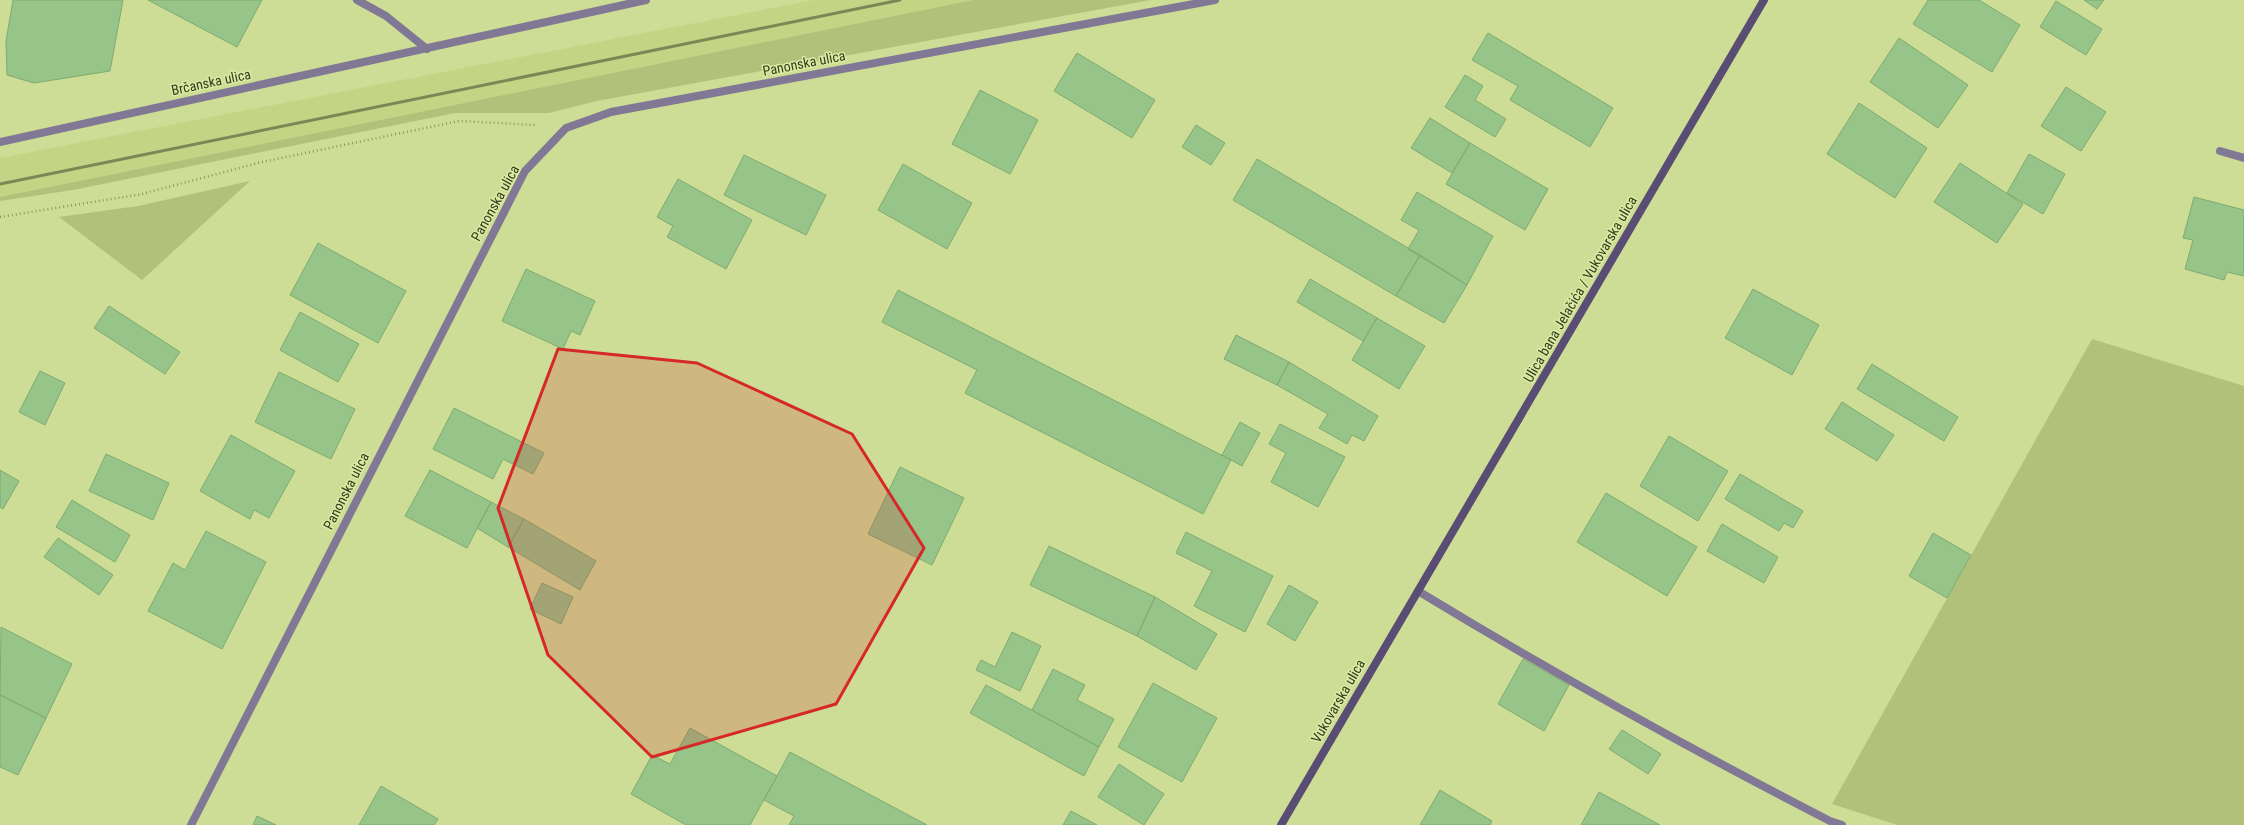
<svg xmlns="http://www.w3.org/2000/svg" width="2244" height="825" viewBox="0 0 2244 825" font-family="'Roboto Condensed',sans-serif">
	<style>
		.built { fill: #c3d485 }
		.green { fill: #b1c17a }
		.building { fill: #96c489; stroke: #7fab71 }
		.lines { fill: none; stroke-linecap: round; stroke-linejoin: round }
		.path { stroke: #8b9661; stroke-width: 2.5; stroke-dasharray: 1 3; stroke-linecap: butt }
		.minor { stroke: #807894; stroke-width: 8 }
		.secondary { stroke: #5a4d74; stroke-width: 8 }
		.rail { stroke: #7d8756; stroke-width: 3 }
		.marked { fill: #d62828; fill-opacity: 0.2; stroke: #d62828; stroke-width: 3; stroke-linejoin: round }
		.labels { text-anchor: middle; dominant-baseline: central; stroke-width: 3; stroke-linejoin: round; paint-order: stroke }
		.street-label { font-size: 14px; fill: #353b1d; stroke: #daeaa2 }
	</style>
	<rect width="100%" height="100%" fill="#cddd95"/>
	<path class="built" d="M814,0H973L0,197V158Z"/>
	<path class="green" d="M973,0H1151L597,101L549,113H455L73,190L0,201V197Z
		M250,181L142,280L59,217L138,206Z
		M2092,339L2244,386V825H1897L1832,804Z"/>
	<path class="building" d="M13,0H123L110,71L34,83L7,75L6,41Z
		M148,0H262L237,47Z
		M1928,0H1979L2020,25L1992,72L1913,24Z
		M2084,0H2104L2097,9Z
		M2056,1L2102,29L2086,55L2040,27Z
		M1488,33L1613,108L1590,147L1510,100L1518,86L1472,60Z
		M1899,38L1968,85L1938,128L1870,82Z
		M1077,53L1155,100L1132,138L1054,91Z
		M1465,75L1483,86L1475,100L1506,119L1495,137L1445,107Z
		M2066,87L2106,112L2081,151L2041,126Z
		M980,90L1038,120L1010,174L952,144Z
		M1859,103L1927,148L1895,198L1827,154Z
		M1430,118L1470,143L1452,173L1411,148Z
		M1196,125L1225,143L1211,165L1182,147Z
		M1470,143L1548,189L1525,230L1446,184Z
		M2029,154L2065,174L2043,214L2007,193Z
		M744,155L826,195L806,235L724,195Z
		M1257,159L1420,255L1396,296L1233,200Z
		M1960,163L2023,204L1997,243L1934,202Z
		M903,164L972,203L947,249L878,210Z
		M678,179L752,220L726,269L667,237L673,226L657,217Z
		M1417,192L1493,236L1467,285L1408,249L1419,230L1401,220Z
		M2194,197L2244,210V276L2227,272L2224,280L2185,269L2193,240L2183,238Z
		M318,243L406,291L378,343L290,295Z
		M1420,255L1467,285L1444,323L1396,296Z
		M526,269L595,301L580,335L571,331L563,349L502,321Z
		M1310,279L1377,318L1363,341L1297,302Z
		M1753,289L1819,325L1792,375L1725,338Z
		M898,290L1231,460L1203,514L965,393L977,370L882,322Z
		M109,306L180,352L165,374L94,328Z
		M300,312L359,344L338,382L280,350Z
		M1377,318L1425,346L1399,389L1352,360Z
		M1236,335L1289,362L1277,385L1224,359Z
		M1289,362L1378,416L1364,441L1352,435L1347,444L1319,428L1328,414L1277,385Z
		M1872,364L1958,417L1944,441L1857,389Z
		M40,371L65,383L45,425L19,412Z
		M279,372L355,409L331,459L255,422Z
		M1842,402L1894,435L1877,461L1825,429Z
		M454,408L544,453L533,474L503,459L493,479L433,449Z
		M1240,422L1260,433L1242,466L1222,455Z
		M1280,424L1345,457L1318,507L1271,482L1286,453L1269,444Z
		M231,435L295,471L269,518L254,510L250,519L200,491Z
		M1669,436L1728,471L1698,521L1640,486Z
		M106,454L169,483L153,520L89,491Z
		M900,467L964,498L932,565L868,534Z
		M0,470L19,481L3,509L0,507Z
		M430,470L491,502L467,548L405,516Z
		M1740,474L1803,511L1793,528L1784,523L1779,531L1725,499Z
		M1606,493L1697,547L1667,596L1577,542Z
		M72,500L130,535L115,562L56,527Z
		M491,502L524,519L508,547L477,528Z
		M524,519L596,561L580,590L508,547Z
		M1722,524L1778,557L1764,583L1707,551Z
		M206,531L266,562L222,649L148,611L173,563L185,570Z
		M1186,532L1273,576L1245,632L1194,606L1212,571L1176,553Z
		M1933,533L1971,555L1947,598L1909,576Z
		M58,538L113,575L99,595L44,557Z
		M1049,546L1155,597L1137,636L1030,585Z
		M542,583L573,597L561,624L530,609Z
		M1289,585L1318,602L1295,641L1267,624Z
		M1155,597L1217,634L1196,670L1137,636Z
		M1,627L72,664L46,718L0,695Z
		M1012,632L1041,646L1020,691L976,670L981,660L995,667Z
		M1523,659L1569,685L1544,731L1498,704Z
		M1053,669L1085,685L1077,700L1114,719L1099,747L1032,710Z
		M1153,683L1217,718L1182,782L1118,747Z
		M986,685L1099,747L1084,776L970,713Z
		M0,695L46,718L18,775L0,767Z
		M690,728L777,776L750,825H686L631,794L652,755L670,764Z
		M1622,730L1661,754L1648,774L1609,749Z
		M790,752L927,825H789L794,816L764,800Z
		M1119,764L1164,794L1144,825L1098,797Z
		M381,786L438,819L434,825H359Z
		M1440,790L1492,821L1490,825H1420Z
		M1599,792L1660,825H1581Z
		M1071,811L1097,825H1063Z
		M257,816L276,825H253Z"/>
	<g class="lines">
		<path class="path" d="M0,217L142,194L262,162L459,121L535,125"/>
		<path class="minor" d="M357,0L386,16L427,49
			M0,142L646,0
			M2220,151L2244,158
			M1418,591C1553,673 1690,749 1830,821L1842,825
			M191,825L525,171L566,128L611,112L1215,0"/>
		<path class="secondary" d="M1281,825L1764,0"/>
		<path class="rail" d="M0,184L900,0"/>
	</g>
	<path class="marked" d="M558,349L697,363L852,434L924,548L836,704L652,757L548,655L498,508Z"/>
	<g class="labels">
		<g class="street-label">
			<text transform="translate(804 63) rotate(-11)">Panonska ulica</text>
			<text transform="translate(211 82) rotate(-12)">Brčanska ulica</text>
			<text transform="translate(495 203) rotate(-61)">Panonska ulica</text>
			<text transform="translate(1580 289) rotate(-60)">Ulica bana Jelačića / Vukovarska ulica</text>
			<text transform="translate(346 491) rotate(-63)">Panonska ulica</text>
			<text transform="translate(1338 701) rotate(-60)">Vukovarska ulica</text>
		</g>
	</g>
</svg>
